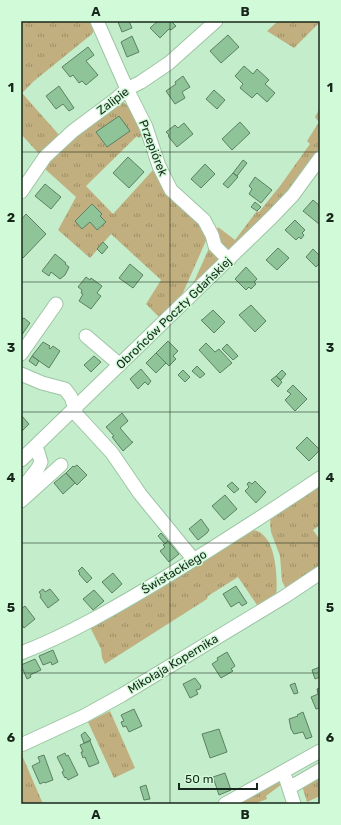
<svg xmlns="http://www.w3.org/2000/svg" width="341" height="825" viewBox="0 0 341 825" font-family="Rubik,sans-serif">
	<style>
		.grass { fill: url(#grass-tufts) }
		.building { fill: #8ec497; stroke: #5b8162 }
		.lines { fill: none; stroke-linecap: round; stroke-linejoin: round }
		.minor-casing { stroke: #9dc5a4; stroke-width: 15 }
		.minor { stroke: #fff; stroke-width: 13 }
		.grid { fill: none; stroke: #18271b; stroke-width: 1; stroke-opacity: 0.55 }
		.labels { text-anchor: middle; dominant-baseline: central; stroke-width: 3; stroke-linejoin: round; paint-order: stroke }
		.street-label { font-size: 12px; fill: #18271b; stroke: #d1fbd8 }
		.neatline { fill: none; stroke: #18271b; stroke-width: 1.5 }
		.grid-label { font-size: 13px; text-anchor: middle; font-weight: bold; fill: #18271b }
	</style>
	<defs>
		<pattern id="grass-tufts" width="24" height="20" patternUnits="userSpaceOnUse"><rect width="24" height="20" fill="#c1af7f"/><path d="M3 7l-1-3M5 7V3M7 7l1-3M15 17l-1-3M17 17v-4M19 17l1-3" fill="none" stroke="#9c8e67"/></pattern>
	</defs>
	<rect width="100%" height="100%" fill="#c4edcb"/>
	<path class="grass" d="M21,21H91L95,29L92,34L34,81L22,93L60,136L40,155L21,134Z
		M278,21H320V22L294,48L267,31Z
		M123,102C135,111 140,122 144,135L138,138L137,136L86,186L113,214L153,170L165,189L193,214L208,236L182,295L179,299L161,317L157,315L146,304L161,280L111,234L90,258L58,230L76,197L45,169L44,165L65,143L118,103Z
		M320,108V148L289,190L234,248L228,249L222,248L216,233L218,227L235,240L257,211L259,212L280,186L310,144L307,141L319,122L315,117Z
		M210,246L221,260L193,287V284Z
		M320,481V525L313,530L320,540V569L286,589L282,581L280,556L271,532L270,524L271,516Z
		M251,530C257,530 261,532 265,537C276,548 278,581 276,596L259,608L238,577L208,596L207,599L105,664L102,658L101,649L89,625Z
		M110,711L135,768L114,778L88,722Z
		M21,753L43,804H21Z
		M320,776V796L307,802L302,786Z
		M275,782L282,784L266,796L267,799L253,804H237Z"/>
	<path class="building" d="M121,21H129L132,28L122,32L118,22Z
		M158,21H171L176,26L171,30L169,29L160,38L150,28Z
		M228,35L239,47L221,63L210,51Z
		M132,36L139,52L127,57L121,42Z
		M88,47L94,55L86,61L98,75L86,85L82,81L79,83L73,75L70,77L62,67Z
		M244,66L253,74L257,69L269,80L265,84L275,93L267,102L257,93L252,98L240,88L243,84L235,76Z
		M183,76L190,87L182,92L185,98L175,104L166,91L176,84L175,82Z
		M59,86L74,108L69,111L63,104L56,109L46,96Z
		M214,90L225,100L217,109L206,99Z
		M119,116L130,131L107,147L96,132Z
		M240,122L250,133L232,150L222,139Z
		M184,123L193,134L177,147L168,136L169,135L166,132L175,125L178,128Z
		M128,157L144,172L129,188L113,173Z
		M243,160L247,163L237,176L233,173Z
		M205,164L215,174L201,188L191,179Z
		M233,173L238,177L228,188L223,184Z
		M255,177L272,190L261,203L249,194L252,189L249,186Z
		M45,184L61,197L51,209L35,196Z
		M313,200L320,206L319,219L320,223L319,224L303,211Z
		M255,202L261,207L257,211L251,207Z
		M92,204L102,214L100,216L106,222L97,230L90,222L82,229L75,221Z
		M26,214L46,234L23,258L21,257V230L22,228L21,227V220Z
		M295,220L305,230L302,233L304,235L301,239L299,237L296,240L285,230Z
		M103,242L108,247L102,254L97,249Z
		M278,248L289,258L277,270L266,260Z
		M313,249L320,256V263L316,267L306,257Z
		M55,254L66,263L65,264L69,267L65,275L60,279L51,272L49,276L42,271Z
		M130,264L143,275L133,288L119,278Z
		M246,267L257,279L254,282L256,284L251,289L249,287L246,290L235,279Z
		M86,277L90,280L91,278L102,286L97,293L101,296L91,309L79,301L83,294L81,293L82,290L78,287Z
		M251,305L266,321L255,332L239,315Z
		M213,310L225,322L214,333L201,320H202Z
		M24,318L30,323L21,336V320Z
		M168,341L178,351L173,356L176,359L169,366L156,353Z
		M43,342L50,346L49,348L50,349L53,346L60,351L49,368L32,356Z
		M206,343L215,352L219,349L232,363L220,373L199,350Z
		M227,344L238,356L233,360L222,349Z
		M156,353L166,363L156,373L146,363Z
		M32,356L39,361L36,366L29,361Z
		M94,356L101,362L91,372L84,365Z
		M197,366L205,374L200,378L192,371Z
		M141,369L151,381L148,385L145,382L138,389L130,379Z
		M183,370L190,377L185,382L178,375Z
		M282,370L286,374L281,380L276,376Z
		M276,376L282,382L278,387L271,380Z
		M293,385L307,399L295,411L285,400L291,394L287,391Z
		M122,413L128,421L120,428L132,442H133L123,451L112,437L114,436L106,427Z
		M21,415L29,424L21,432Z
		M307,437L320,450L309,461L296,448Z
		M77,465L87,475L77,485L66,473L73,466L74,467Z
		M66,473L75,483L63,494L54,483Z
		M255,481L266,492L256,503L245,491L249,487L247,484L249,482L252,484Z
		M232,482L239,489L234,493L227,486Z
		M225,495L237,509L224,520L212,506Z
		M201,519L209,530L207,533L198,540L189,529Z
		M161,533L168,541L165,544L158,536Z
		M168,541L179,554L169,562L160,551L165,547L163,545Z
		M82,567L92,578L87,583L79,574L80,573L78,571Z
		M113,573L122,584L112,593L102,582Z
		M236,586L247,603L242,606L239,602L231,607L223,594Z
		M43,589L45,592L50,589L59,600L48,608L40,597L41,595L39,592Z
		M94,590L104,601L93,610L83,599Z
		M25,606L35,619L24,628L21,624V609Z
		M53,650L58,662L52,665L51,662L43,665L39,656Z
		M227,652L235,666L231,669L233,671L221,678L212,664L218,660L217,658Z
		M35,659L41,670L30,675L31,677L27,679L21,665Z
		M320,667V677L315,679L312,670Z
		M195,678L201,686L200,689L196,690L198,694L190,698L183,684Z
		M295,683L298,693L294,694L290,685Z
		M320,688V708L316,709L311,697L318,694L317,689Z
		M134,709L142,726L129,732L126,726L123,727L121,722L124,721L121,715Z
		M303,712L312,737L306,739L303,732L294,734L291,729L289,719L298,716L297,715Z
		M219,729L227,752L210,758L202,734Z
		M85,732L91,740L84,743L81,735Z
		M90,741L99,763L89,767L85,757L83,758L81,752H83L80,745Z
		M65,753L66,756L68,755L78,775L68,780L66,777L65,778L62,772L64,771L57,757Z
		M44,755L53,780L45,783L44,782L40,784L32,766L40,762L38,757Z
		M225,773L231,790L219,795L213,777Z
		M146,785L150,799L144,800L140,787Z"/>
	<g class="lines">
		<g class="minor-casing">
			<path id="minor" d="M97,21L127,89L146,127L159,166L171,190L204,220L212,235L215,246L229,260
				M21,192L45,157L73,131L116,99L127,89L141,82L169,63L216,21
				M86,336L120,365
				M21,354L56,304
				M21,374L42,383L65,389L71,397L77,415L112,453L140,494L194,560
				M21,460L272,217L293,195L320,158
				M21,490L38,468L41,462L38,452L34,448
				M21,501L61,465
				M21,653C70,634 116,607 161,580C215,547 268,513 320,478
				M21,745L84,716L122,695L284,597L320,573
				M286,779L294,804
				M289,788L320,770
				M225,804L320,751"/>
		</g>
		<use href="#minor" class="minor"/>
	</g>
	<path class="grid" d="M170,21V804M21,152H320M21,282H320M21,412H320M21,543H320M21,673H320"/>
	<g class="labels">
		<g class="street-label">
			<text transform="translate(113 101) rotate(-37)">Zalipie</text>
			<text transform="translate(153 148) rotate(69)">Przepiórek</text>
			<text transform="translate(174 313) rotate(-44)">Obrońców Poczty Gdańskiej</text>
			<text transform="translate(174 572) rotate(-31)">Świstackiego</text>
			<text transform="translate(173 664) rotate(-31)">Mikołaja Kopernika</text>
		</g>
	</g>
	<rect width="341" height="825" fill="none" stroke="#d1fbd8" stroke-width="44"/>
	<path d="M179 783v6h78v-6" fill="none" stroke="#18271b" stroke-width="2"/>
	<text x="185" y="783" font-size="12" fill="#18271b" stroke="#d1fbd8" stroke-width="3" paint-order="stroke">50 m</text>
	<rect x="22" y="22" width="297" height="781" class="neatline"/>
	<g class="grid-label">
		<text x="96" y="16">A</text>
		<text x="245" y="16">B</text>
		<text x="11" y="92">1</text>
		<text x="330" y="92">1</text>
		<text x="11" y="222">2</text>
		<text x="330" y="222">2</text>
		<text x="11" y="352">3</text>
		<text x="330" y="352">3</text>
		<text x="11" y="482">4</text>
		<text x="330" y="482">4</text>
		<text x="11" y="612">5</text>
		<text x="330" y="612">5</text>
		<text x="11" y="742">6</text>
		<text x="330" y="742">6</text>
		<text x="96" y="819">A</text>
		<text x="245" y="819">B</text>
	</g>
</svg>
